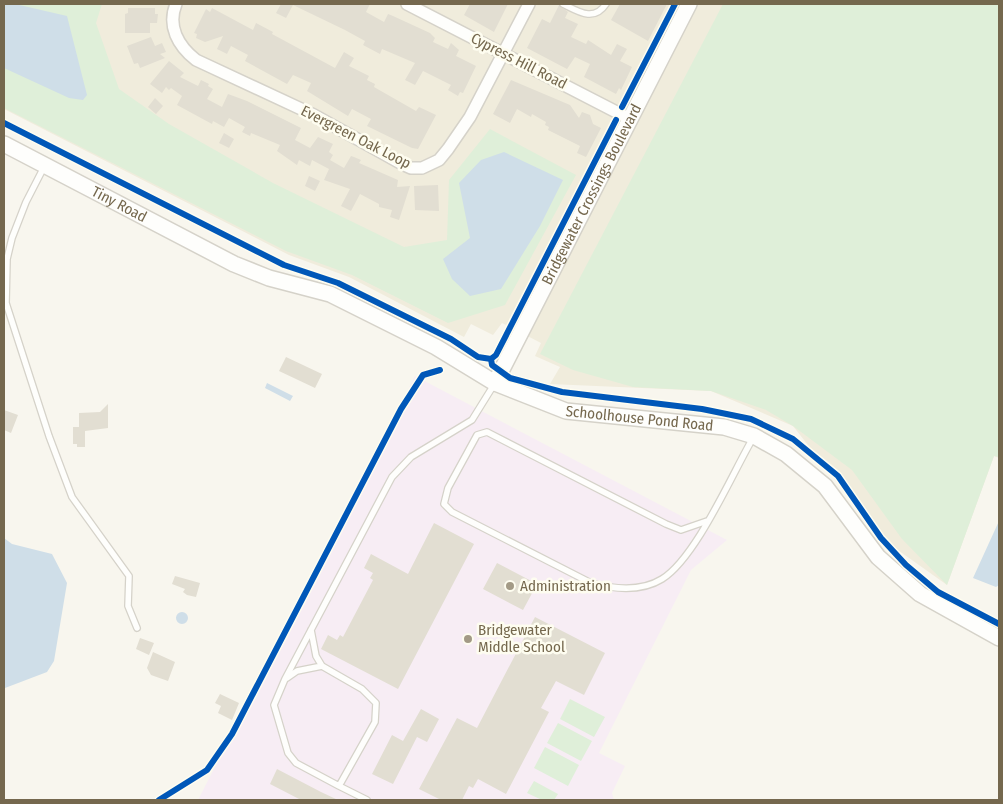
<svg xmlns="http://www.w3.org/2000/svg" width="1003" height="804" viewBox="0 0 1003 804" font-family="'Fira Sans Condensed',sans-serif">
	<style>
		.residential { fill: #f0ecdc }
		.education { fill: #f7edf4 }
		.green { fill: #dfefd9 }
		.water { fill: #cfdee8 }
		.building { fill: #e2ded2 }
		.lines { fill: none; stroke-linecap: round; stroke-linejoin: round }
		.service-casing { stroke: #d5d2c9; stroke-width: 8 }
		.minor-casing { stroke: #d5d2c9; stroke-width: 14 }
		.tertiary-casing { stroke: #d5d2c9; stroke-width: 18 }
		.service { stroke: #fefefc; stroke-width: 5.5 }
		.minor { stroke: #fefefc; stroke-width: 11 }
		.tertiary { stroke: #fefefc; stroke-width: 15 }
		.cycleway-casing { stroke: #fefdf0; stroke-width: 9 }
		.cycleway { stroke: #0057b8; stroke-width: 6 }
		.poi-dot { fill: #a39a86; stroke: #fefdf0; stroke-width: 2 }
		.labels { text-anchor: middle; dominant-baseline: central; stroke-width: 5; stroke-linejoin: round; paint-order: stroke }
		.street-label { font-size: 15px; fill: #75684e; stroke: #fefdf0 }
		.poi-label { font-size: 15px; fill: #75684e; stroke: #fefdf0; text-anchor: start }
	</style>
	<rect width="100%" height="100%" fill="#f8f6ee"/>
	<path class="residential" d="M4,4H999V458L994,456L947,585L881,538L793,426L711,391L550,384L560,367L535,356L541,343L502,323L493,335L471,324L464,337L349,277L289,255L4,109Z"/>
	<path class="education" d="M415,376L727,540L691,570L599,753L625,766L612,793L614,800H198Z"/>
	<path class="green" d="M4,4H102L96,23L119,89L169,124L273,183L404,247L447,240L449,180L490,129L576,175L505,305L448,323L352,275L286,251L4,108Z
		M723,4H999V457L994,456L947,585L902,539L852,470L793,426L766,410L711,391L633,387L573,370L540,354Z
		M570,699L605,717L594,737L560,719Z
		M558,723L592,741L581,761L547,743Z
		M545,747L579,765L568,786L534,768Z
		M534,781L558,794L554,800H542L527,793Z"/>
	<path class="water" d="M4,4H15L67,16L87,95L83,100L69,98L4,68Z
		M504,152L563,180L540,226L501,289L470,296L452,279L443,259L470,238L459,183L481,160Z
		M267,383L293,396L290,401L265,388Z
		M999,521V585L996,587L973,578Z
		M4,538L12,544L52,554L67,583L54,661L47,672L5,688Z
		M176 618a6 6 0 1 1 12 0a6 6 0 1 1-12 0Z"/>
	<path class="building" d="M281,4H370L366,12L384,22L388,14L393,16L430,33L435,38L433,42L448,49L451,43L459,50L456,56L476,66L463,93L460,92L458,96L448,90L451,85L423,71L415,85L405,80L415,63L382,49L380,54L363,45L365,41L345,30L293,5L286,18L276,13Z
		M470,4H508L494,32L464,15Z
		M620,4H667L648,41L611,20Z
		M559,5L568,12L565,18L578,24L571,37L586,44L588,40L611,55L617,44L627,49L620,61L632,67L621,90L619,88L616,94L584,77L590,64L575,57L567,69L527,48L542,19L550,23Z
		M128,8H155V14H158L157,23H150V33H125V14L128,13Z
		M212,8L253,30L256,23L273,32L272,34L335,68L344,52L354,58L349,66L369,76L367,80L375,84L374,87L416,111L419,107L436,115L418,149L412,148L367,126L371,119L352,109L348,116L307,91L311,83L293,75L287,84L245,61L248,55L231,46L227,54L217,49L223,36L205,42L196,38L197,34L194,33L206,9L210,12Z
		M151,37L155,46L162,43L166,52L160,54L165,58L140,68L138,63L134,64L127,46Z
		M169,61L184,73L180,77L198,86L201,80L209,84L208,86L213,89L207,99L222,107L228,94L247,101L301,128L295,140L310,148L318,137L333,144L329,152L333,155L330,160L344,168L351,156L354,157L361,160L359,163L398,180L397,187L410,186L399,220L390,217L392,210L379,207V204L360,194L351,211L341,206L350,189L324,180L329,169L312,160L310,166L299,160L297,165L277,151L280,145L251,133L250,136L242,132L245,127L229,118L224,127L213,121L212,124L177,105L182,96L171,88L169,90L166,87L162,93L150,84Z
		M511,80L570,105L579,118L582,112L590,115L593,124L601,128L586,157L577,153L580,146L548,130L549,127L545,125L546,122L532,114L531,117L517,109L510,123L493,114Z
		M155,98L163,106L156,114L148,107Z
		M224,133L234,139L229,148L219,143Z
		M309,176L320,181L315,191L305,186Z
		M438,185L439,211L415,210L414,186Z
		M286,357L322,374L315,388L279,371Z
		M108,404V428L85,431V447H77V444H73V427H79V413L100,412Z
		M4,410L18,415L11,433L4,430Z
		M434,523L474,544L398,689L321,649L328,635L337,640L340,635L343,637L373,580L370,578L373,573L364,568L371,554L408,574Z
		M497,563L537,584L523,610L483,589Z
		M175,576L200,583L196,597L187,595L183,592L185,589L172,584Z
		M535,617L605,653L584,695L556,681L541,708L549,712L506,794L478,779L473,788L469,786L462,800H441L419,789L457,718L477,728Z
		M140,638L154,643L149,655L136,649Z
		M153,652L175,662L168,681L151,675L147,668Z
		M220,694L239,703L232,720L218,713L221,706L215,703Z
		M421,709L439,719L427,742L417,737L393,784L372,774L392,735L403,741Z
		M277,769L321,792L338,800H301L270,784Z"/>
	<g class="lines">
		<g class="service-casing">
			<path id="service" d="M563,4C579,12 594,22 606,4
				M44,167L26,202L12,238L7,259L6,303L49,436L72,497L129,576L128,606L137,628
				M707,521L681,530L666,524L487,432L477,435L448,488L444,504L452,512L591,583C613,589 641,592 662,579C696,558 732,474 753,438
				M311,630L316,656L322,666L362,689L376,703L375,722L339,786L296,763L288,753L274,705L285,679L392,477L411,457L472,420L495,383
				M287,678L297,671L322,666
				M339,786L367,800"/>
		</g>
		<g class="minor-casing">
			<path id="minor" d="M176,4C167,26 178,46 196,60L314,115L402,164L411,168H422L439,160L448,149L470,117L529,4
				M407,4L630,119"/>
		</g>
		<g class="tertiary-casing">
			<g id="tertiary">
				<path id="s1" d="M4,144L234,264L269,278L330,294L436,347L495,383L566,411L724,427L754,436L786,454L825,486L878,557L920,594L999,638"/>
				<path id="s2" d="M495,383L689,4"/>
			</g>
		</g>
		<use href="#service" class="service"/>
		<use href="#minor" class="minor"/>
		<use href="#tertiary" class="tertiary"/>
		<g class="cycleway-casing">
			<path id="cycleway" d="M622,107L675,4
				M4,123L284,265L338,283L451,339L478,357L491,359L492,365L510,378L562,392L702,409L751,419L793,439L838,476L881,538L906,565L938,592L999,624
				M491,359L496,355L616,120
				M159,800L207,770L232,734L401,409L423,375L440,370"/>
		</g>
		<use href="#cycleway" class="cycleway"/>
	</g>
	<g class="poi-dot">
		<circle cx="510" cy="586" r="5"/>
		<circle cx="468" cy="639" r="5"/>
	</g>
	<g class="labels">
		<g class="street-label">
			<text transform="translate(519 61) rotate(27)">Cypress Hill Road</text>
			<text transform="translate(356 137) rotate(27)">Evergreen Oak Loop</text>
			<text stroke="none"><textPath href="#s2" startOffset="212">Bridgewater Crossings Boulevard</textPath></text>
			<text stroke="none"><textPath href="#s1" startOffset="130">Tiny Road</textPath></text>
			<text stroke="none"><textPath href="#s1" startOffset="698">Schoolhouse Pond Road</textPath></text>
		</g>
		<g class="poi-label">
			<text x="520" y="586">Administration</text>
			<text x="478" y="630">Bridgewater<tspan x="478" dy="17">Middle School</tspan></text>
		</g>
	</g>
	<rect width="1003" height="804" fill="none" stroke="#75684e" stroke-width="10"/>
</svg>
